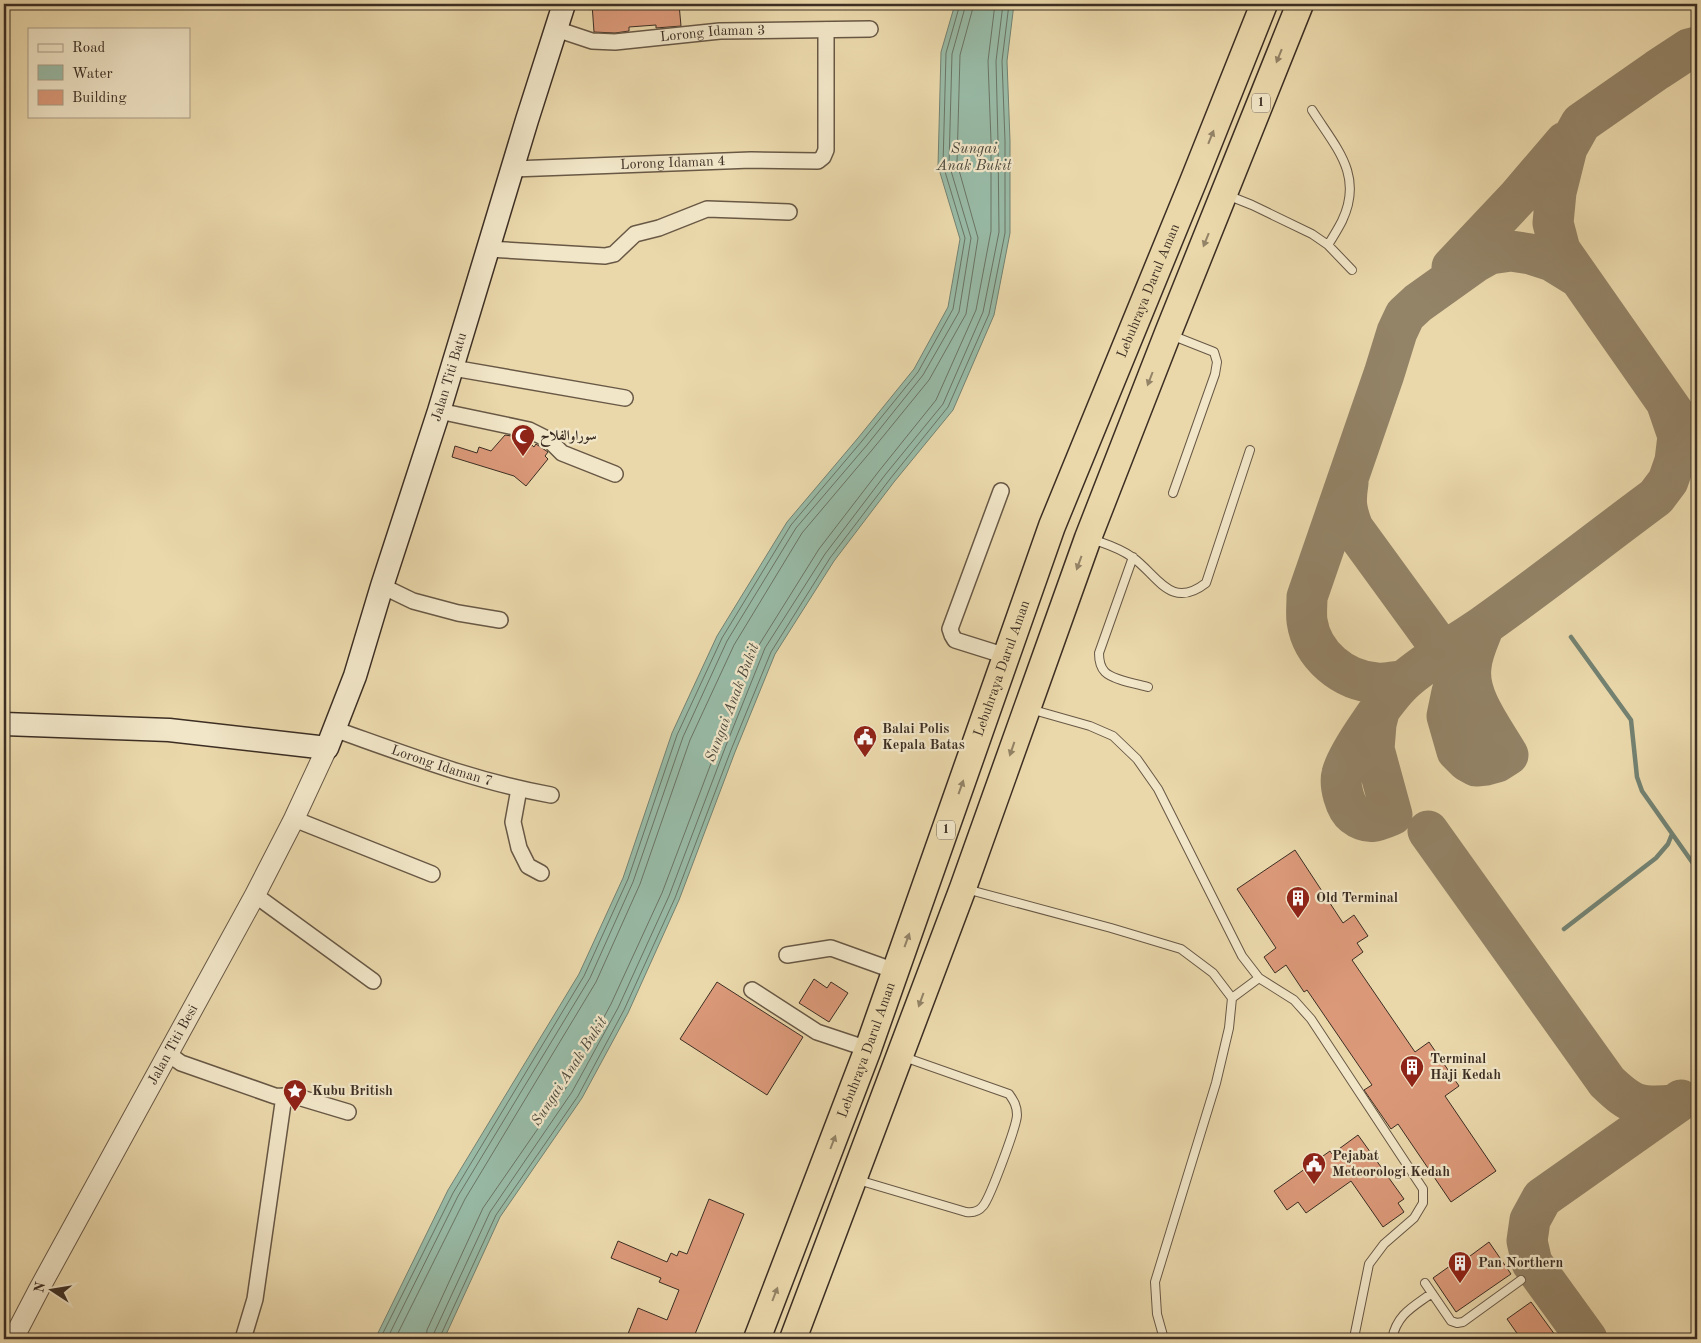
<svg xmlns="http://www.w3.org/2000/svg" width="1701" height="1343" viewBox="0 0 1701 1343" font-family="'Old Standard TT',Amiri,serif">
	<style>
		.water { fill: #98baa6; stroke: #738272 }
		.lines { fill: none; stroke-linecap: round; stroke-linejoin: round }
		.shore { stroke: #6a7464; stroke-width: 1 }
		.stream { stroke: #738272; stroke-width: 4.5 }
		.taxiway { stroke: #938367; stroke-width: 41 }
		.building { fill: #db9979; stroke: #3c2e23 }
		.service-casing { stroke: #685845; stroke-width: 10 }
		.minor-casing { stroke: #685845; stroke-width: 18 }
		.tertiary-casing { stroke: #685845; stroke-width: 22 }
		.secondary-casing { stroke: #3c2e23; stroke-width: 25 }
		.trunk-casing { stroke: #3c2e23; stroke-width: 29 }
		.service { stroke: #f1e6c8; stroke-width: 8 }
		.minor { stroke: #f1e6c8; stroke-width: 15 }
		.tertiary { stroke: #f1e6c8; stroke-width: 20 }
		.secondary { stroke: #f1e6c8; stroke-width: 22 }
		.trunk { stroke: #ead8ab; stroke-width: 26 }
		.oneway { fill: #938367 }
		.labels { text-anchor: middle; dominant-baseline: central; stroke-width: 4.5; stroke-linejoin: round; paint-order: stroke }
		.shield { fill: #f1e6c8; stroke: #726554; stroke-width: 1 }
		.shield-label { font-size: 12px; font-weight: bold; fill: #3c2e23 }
		.street-label { font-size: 14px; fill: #3c2e23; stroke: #f1e6c8 }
		.poi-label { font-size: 14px; font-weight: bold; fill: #3c2e23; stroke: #f1e6c8; text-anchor: start }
		.water-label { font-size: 15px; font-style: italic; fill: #4e4a3d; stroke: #f1e6c8 }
	</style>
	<rect width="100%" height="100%" fill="#ead8ab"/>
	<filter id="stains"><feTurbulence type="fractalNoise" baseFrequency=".004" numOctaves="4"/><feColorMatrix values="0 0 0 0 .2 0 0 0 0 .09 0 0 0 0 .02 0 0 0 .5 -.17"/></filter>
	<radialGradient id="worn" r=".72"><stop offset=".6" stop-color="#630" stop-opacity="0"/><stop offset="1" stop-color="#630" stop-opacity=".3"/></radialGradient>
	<path class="water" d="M955,4H1014L1007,61L1010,141V233L994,315L953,410L894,482L834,561L775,654L735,752L679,900L628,1013L582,1098L500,1217L444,1339H375L448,1190L579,974L623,878L672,733L717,636L787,522L858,438L914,369L948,307L960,239L938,166L941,52Z"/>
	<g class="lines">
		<path class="shore" d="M380,1339L453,1193L584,976L628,879L677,735L722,638L791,525L862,441L918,372L953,309L965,238L943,165L946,53L960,4
			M387,1339L458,1196L590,978L633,882L683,737L727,641L796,528L867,445L923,375L959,312L971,238L949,164L952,54L966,4
			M395,1339L465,1199L596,982L640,884L690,740L734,645L802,533L872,450L929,380L966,314L978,238L957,163L960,55L974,4
			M426,1339L427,1330L483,1208L566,1088L611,1004L662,893L718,745L759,645L819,549L879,471L936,400L976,310L991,231V141L988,61L995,4
			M433,1339L434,1333L490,1212L572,1092L618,1008L669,896L725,748L765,648L825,554L885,475L943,404L983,312L999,232L998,141L996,61L1003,4
			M439,1339L496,1215L578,1096L624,1010L675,898L731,750L771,652L830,558L890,479L948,407L989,314L1005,233V141L1002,61L1009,4"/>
		<path class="stream" d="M1690,4L1695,12
			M1571,637L1631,720L1637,777L1642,791L1697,869
			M1564,929L1656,858L1668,844L1672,834"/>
		<path class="taxiway" d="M1452,267L1518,197L1565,142
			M1683,426L1560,250L1553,223L1556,192L1567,148L1581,123L1657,70L1689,49L1697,47
			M1348,483C1345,502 1346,510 1353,528L1444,653L1454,671L1455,677
			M1484,626C1479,639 1472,653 1471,667C1467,697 1493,729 1508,755L1497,762L1486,765L1476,766L1467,761L1457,751L1447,716L1452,692Z
			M1404,681C1395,681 1385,684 1377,683C1343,681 1312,655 1307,621C1306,613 1307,605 1307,597L1384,374L1397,332L1405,315L1418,303L1474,263L1490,254L1511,251L1530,254L1552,261L1578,277
			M1380,708L1376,724L1374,749L1392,815C1378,821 1368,826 1354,815C1345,808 1339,785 1342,774C1346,754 1389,694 1405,680C1428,660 1457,644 1483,626C1541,585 1598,540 1656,497L1668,481L1675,461L1678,436L1667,404
			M1428,831L1607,1082C1632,1106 1639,1108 1674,1105
			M1587,1339L1532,1263L1527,1241L1530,1220L1542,1198L1681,1100"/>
	</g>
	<path class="building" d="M592,4H679L681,26L656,28V25L629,27V31L615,33L594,32Z
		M505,435L524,438L534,447L536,444L548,452L545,456L548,459L526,486L514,476L452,457L455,446L477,453L479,447L491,451Z
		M1295,850L1343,923L1354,915L1368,936L1357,943L1363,952L1352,960L1415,1052L1429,1042L1459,1086L1445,1096L1496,1171L1451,1202L1398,1124L1391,1129L1364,1090L1372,1085L1307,990L1304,992L1286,965L1275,973L1264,957L1276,948L1237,889Z
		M814,979L827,988L831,982L848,993L829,1022L799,1003Z
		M717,982L803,1037L767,1095L680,1039Z
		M1358,1135L1404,1199L1398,1203L1404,1212L1383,1227L1351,1181L1306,1213L1298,1202L1287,1210L1274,1191L1330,1151L1332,1154Z
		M709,1199L744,1214L693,1339H626L638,1308L667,1320L679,1290L659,1282L661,1278L611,1258L618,1241L667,1262L671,1253L677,1256L679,1251L687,1254Z
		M1489,1242L1511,1274L1456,1312L1433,1278L1464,1256L1466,1259Z
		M1531,1302L1558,1339H1521L1507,1319Z"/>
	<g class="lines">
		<g class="service-casing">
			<path id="service" d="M1312,110C1336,148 1364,175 1342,221C1338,229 1333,237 1328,245
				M1227,195L1252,205L1312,234L1328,245L1352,270
				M1171,335L1214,352L1217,362L1215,374L1173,493
				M1092,539C1106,544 1120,548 1132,557C1157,574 1170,611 1206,583L1250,450
				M1133,557L1099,653C1099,659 1100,667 1105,672C1113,680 1137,684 1148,687
				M1030,709L1090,726L1113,736L1137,759L1158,789L1242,956L1259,978L1294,1000L1311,1019L1423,1189V1203L1414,1218L1384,1244L1369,1264L1355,1333
				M966,889L1111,928L1181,949L1213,973L1232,998L1229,1028L1216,1083L1155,1282L1157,1314L1164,1339
				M1232,998L1259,978
				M858,1180L966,1212C973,1213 979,1211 983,1206C990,1198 1017,1125 1017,1115C1017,1106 1014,1101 1009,1094L904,1057
				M1425,1283L1451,1321L1457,1323L1463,1322L1521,1280
				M1392,1339C1397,1314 1413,1307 1432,1293"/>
		</g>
		<g class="minor-casing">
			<g id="minor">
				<path id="s1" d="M556,29L592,41L615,42L720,31L870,29"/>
				<path id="s2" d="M513,169L751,160L818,161L823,157L826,150V30"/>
				<path d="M488,249L605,256L614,254L635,234L659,228L707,209L789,212"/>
				<path d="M453,368L625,398"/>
				<path d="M439,411L529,430L549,440L562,453L615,474"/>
				<path d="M1001,491L950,629L952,635L955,640L1006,656"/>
				<path d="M382,586L413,601L458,613L500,620"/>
				<path id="s3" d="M334,729C405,754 477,782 551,795"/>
				<path d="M519,789L513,822L519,848L528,866L541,873"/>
				<path d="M294,819L432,874"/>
				<path d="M255,895L373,981"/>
				<path d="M787,955L831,948L895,971"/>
				<path d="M752,990L817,1032L868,1049"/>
				<path d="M167,1053L181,1063L275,1096L298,1097L348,1112"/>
				<path d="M243,1339L255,1299L284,1096"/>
			</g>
		</g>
		<g class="tertiary-casing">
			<g id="tertiary">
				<path id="s4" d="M13,1339L38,1291L255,895L294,819L327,748"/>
			</g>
		</g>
		<g class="secondary-casing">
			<g id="secondary">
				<path id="s5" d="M4,724L169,730L327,748L355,676L382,586L439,411L527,120L564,4"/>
			</g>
		</g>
		<g class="trunk-casing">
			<g id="trunk">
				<path id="s6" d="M757,1339L868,1049L1052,526L1193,182L1264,4"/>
				<path d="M793,1339L963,888L1088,538L1168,333L1300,4"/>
			</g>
		</g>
		<use href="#service" class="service"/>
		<use href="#minor" class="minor"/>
		<use href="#tertiary" class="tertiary"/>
		<use href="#secondary" class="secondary"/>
		<use href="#trunk" class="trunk"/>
	</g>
	<defs><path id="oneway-solid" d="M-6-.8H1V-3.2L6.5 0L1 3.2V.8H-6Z" transform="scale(1.25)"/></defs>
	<g class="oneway">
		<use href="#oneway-solid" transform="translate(1279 56) rotate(112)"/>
		<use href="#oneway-solid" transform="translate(1211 137) rotate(-68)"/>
		<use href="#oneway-solid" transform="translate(1206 240) rotate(112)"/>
		<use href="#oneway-solid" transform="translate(1150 379) rotate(111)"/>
		<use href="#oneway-solid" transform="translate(1079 563) rotate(110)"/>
		<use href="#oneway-solid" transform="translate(1012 749) rotate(109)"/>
		<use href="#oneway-solid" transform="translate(961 787) rotate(-70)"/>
		<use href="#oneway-solid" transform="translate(907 940) rotate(-70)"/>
		<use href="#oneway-solid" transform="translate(921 1000) rotate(110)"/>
		<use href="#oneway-solid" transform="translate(833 1142) rotate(-69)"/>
		<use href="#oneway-solid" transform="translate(775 1294) rotate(-69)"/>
	</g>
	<defs>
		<g id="mosque-pin" transform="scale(1.25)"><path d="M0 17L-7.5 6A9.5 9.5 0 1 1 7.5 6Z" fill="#8f2418" stroke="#f1e6c8"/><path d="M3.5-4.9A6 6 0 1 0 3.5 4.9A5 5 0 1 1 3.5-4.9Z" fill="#fff"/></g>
		<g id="civic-pin" transform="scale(1.25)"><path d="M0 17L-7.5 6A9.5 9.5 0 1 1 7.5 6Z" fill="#8f2418" stroke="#f1e6c8"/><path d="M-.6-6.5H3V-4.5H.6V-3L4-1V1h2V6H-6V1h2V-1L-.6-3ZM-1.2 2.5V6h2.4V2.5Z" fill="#fff"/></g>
		<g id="building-pin" transform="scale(1.25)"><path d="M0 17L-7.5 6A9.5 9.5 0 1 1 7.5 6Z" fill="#8f2418" stroke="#f1e6c8"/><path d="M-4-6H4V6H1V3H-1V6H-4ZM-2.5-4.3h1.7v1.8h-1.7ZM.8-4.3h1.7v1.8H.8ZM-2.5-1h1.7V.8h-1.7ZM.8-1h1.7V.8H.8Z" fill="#fff"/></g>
		<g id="sight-pin" transform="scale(1.25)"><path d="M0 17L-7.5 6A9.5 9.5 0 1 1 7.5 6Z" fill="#8f2418" stroke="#f1e6c8"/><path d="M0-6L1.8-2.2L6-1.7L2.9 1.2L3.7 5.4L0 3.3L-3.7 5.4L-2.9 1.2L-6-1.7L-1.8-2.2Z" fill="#fff"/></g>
	</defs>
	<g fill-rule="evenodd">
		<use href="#mosque-pin" x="523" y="436"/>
		<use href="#civic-pin" x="865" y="737"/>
		<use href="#building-pin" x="1298" y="898"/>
		<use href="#building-pin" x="1412" y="1067"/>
		<use href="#sight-pin" x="295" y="1091"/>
		<use href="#civic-pin" x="1314" y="1164"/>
		<use href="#building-pin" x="1460" y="1263"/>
	</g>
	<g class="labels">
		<g class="shield">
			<rect x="1252" y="93.5" width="18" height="19" rx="4"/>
			<rect x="937" y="820.5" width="18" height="19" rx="4"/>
		</g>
		<g class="shield-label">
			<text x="1261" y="103">1</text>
			<text x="946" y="830">1</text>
		</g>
		<g class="street-label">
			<text stroke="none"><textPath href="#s1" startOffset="159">Lorong Idaman 3</textPath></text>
			<text stroke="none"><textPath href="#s2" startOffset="160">Lorong Idaman 4</textPath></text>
			<text stroke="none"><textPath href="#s6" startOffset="1119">Lebuhraya Darul Aman</textPath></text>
			<text stroke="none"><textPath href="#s5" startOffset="715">Jalan Titi Batu</textPath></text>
			<text stroke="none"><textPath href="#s6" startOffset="714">Lebuhraya Darul Aman</textPath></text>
			<text stroke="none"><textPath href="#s3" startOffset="114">Lorong Idaman 7</textPath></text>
			<text stroke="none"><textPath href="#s4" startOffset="335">Jalan Titi Besi</textPath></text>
			<text stroke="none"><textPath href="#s6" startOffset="309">Lebuhraya Darul Aman</textPath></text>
		</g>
		<g class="poi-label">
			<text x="540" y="436">سوراوالفلاح</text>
			<text x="882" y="729">Balai Polis<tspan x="882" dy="16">Kepala Batas</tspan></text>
			<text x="1316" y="898">Old Terminal</text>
			<text x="1430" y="1059">Terminal<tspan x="1430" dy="16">Haji Kedah</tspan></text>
			<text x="312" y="1091">Kubu British</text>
			<text x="1332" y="1156">Pejabat<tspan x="1332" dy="16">Meteorologi Kedah</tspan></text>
			<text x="1478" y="1263">Pan Northern</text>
		</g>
		<g class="water-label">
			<text x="974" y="149">Sungai<tspan x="974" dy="17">Anak Bukit</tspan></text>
			<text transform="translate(733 703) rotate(-69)">Sungai Anak Bukit</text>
			<text transform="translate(570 1072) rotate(-57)">Sungai Anak Bukit</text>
		</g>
	</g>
	<rect width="1701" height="1343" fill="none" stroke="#ead8ab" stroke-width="20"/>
	<rect x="5" y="5" width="1691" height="1333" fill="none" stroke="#3c2e23" stroke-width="2.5"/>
	<rect x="10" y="10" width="1681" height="1323" fill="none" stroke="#3c2e23"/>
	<rect x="28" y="28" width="162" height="90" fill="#f1e6c8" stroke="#a99c86"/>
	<rect x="38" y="44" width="25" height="8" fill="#f1e6c8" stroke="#a99c86"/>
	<text x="72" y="52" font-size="15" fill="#3c2e23">Road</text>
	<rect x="38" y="65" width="25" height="15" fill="#98baa6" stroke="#a99c86"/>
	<text x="72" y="78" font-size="15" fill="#3c2e23">Water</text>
	<rect x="38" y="90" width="25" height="15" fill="#db9979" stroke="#a99c86"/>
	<text x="72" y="102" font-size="15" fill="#3c2e23">Building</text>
	<g transform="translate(52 1290) rotate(282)" stroke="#f1e6c8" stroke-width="4" paint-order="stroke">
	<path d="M0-4L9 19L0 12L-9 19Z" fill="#3c2e23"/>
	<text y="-8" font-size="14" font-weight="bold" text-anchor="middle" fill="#3c2e23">N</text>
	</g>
	<rect width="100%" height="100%" filter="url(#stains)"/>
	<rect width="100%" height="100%" fill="url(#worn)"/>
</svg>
